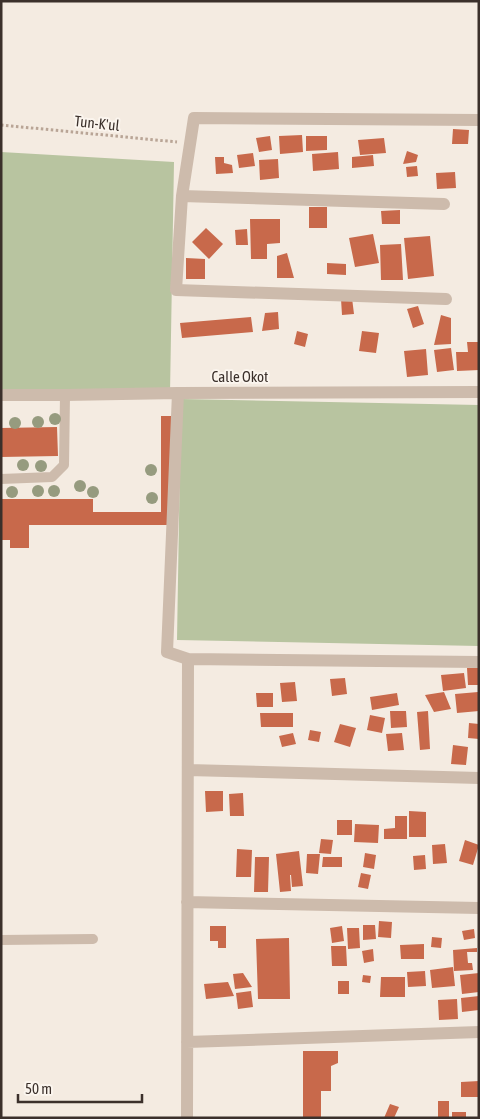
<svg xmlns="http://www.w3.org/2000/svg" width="480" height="1119" viewBox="0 0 480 1119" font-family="'Asap Condensed',sans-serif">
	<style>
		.green { fill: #b8c4a0 }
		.building { fill: #c8694b }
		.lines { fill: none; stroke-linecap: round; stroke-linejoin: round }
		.path { stroke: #b9a596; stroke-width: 3; stroke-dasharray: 2.5 2.5; stroke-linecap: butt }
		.service { stroke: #cdbbac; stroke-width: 10 }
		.minor { stroke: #cdbbac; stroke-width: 12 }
		.tree { fill: #969b7f }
		.labels { text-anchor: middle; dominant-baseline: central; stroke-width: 4; stroke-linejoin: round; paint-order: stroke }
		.street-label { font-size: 15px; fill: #3b302b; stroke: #fbf5ee }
	</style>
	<rect width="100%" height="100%" fill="#f4ebe1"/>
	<path class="green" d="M1,152L174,162L170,393H1Z
		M181,399L479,405V646L177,640Z"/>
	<path class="building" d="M453,129L469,130L468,144H452Z
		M302,135L303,152L280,154L279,136Z
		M270,136L272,150L259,152L256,138Z
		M306,136H327V150L306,151Z
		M384,138L386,153L360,155L358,140Z
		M407,151L418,155L416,162L403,164Z
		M338,152L339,169L313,171L312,154Z
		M253,153L255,166L239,168L237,155Z
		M373,155L374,166L352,168V157Z
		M215,157H224V163L232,165L233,173L216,174Z
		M278,159L279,178L260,180L259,160Z
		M417,166L418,176L407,177L406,167Z
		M455,172L456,188L437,189L436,173Z
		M309,207H327V228H309Z
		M400,210V224H382L381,211Z
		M250,219H280V243L267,244V259H251Z
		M206,228L223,244L209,259L192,242Z
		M247,229L248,245H236L235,230Z
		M373,234L379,263L355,267L349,238Z
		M430,236L434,276L408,279L404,238Z
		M401,244L403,280H381L380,245Z
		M287,253L294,278H277V256Z
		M186,258L205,259V279H186Z
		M327,263L346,264V275L327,274Z
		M352,298L354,314L342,315L341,299Z
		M418,306L424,324L413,328L407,309Z
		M278,312L279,329L262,331L265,313Z
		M441,315L451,318V344L434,345Z
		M251,317L253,332L182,338L180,323Z
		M297,331L308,334L305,347L294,344Z
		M362,331L379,333L376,353L359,351Z
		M467,342H479V370L457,371L456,352H468Z
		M451,348L454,370L437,372L434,350Z
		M426,349L428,375L407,377L404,351Z
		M161,416H177V525H29V548H10V540H1V499H93V512H161Z
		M57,427L58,456L1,457V428Z
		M467,668H479V685H468Z
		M464,673L466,688L443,691L441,675Z
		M345,678L347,694L332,696L330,679Z
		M295,682L297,701L282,702L280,683Z
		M444,692L451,709L434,712L425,695Z
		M478,692L479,711L457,713L455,694Z
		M256,693H273V707H257Z
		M397,693L399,705L372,710L370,697Z
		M390,711H406L407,727L391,728Z
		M428,711L430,749L420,750L417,712Z
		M260,713H293V727H261Z
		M370,715L385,718L382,733L367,730Z
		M469,723L479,724V739L468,738Z
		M340,724L356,728L350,747L334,742Z
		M310,730L321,732L319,742L308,740Z
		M293,733L296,744L282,747L279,736Z
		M402,733L404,750L388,751L386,734Z
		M453,745L468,747L466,765L451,764Z
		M205,791H223V811L206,812Z
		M243,793L244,816H230L229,794Z
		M409,811L426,812V837H409Z
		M395,816H407V839H384V829L395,828Z
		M337,820H352V835H337Z
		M355,824L379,825L378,843L354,842Z
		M321,839L333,840L331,854L319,853Z
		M465,840L479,845L473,865L459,861Z
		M445,844L447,863L433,864L432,845Z
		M237,849L252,850L251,877H236Z
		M299,851L303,886L292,887L291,875H290L291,891L280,892L276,854Z
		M365,853L376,855L374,869L363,867Z
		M307,854H320L318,874L306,873Z
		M425,855L426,869L414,870L413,856Z
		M255,857H269L268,892H254Z
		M323,857H342V867H322Z
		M361,873L371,875L368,889L358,887Z
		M379,921L392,922L391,938L378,937Z
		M363,925H375L376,939L363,940Z
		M210,926H226V948H218V941H210Z
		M342,926L344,941L332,943L330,928Z
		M347,928H359L360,948L348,949Z
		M474,929L475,938L464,940L462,931Z
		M432,937L442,938L441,948L431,947Z
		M289,938L290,999H258L256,939Z
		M424,944V959H401L400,945Z
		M331,946H346L347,966H332Z
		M477,948V952H467L468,963H472L473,970L454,971L453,950Z
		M373,949L374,961L364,963L362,951Z
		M453,967L455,986L432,988L430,970Z
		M425,971L426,986L408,987L407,972Z
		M243,973L252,987L235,989L233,974Z
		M479,973V992L462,994L460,975Z
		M363,975L371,976L370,983L362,982Z
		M381,977H405V997H380Z
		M338,981H349V994H338Z
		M228,982L234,996L206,999L204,984Z
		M251,991L253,1007L238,1009L236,993Z
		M479,996V1010L462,1012L461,998Z
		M457,999L458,1019L439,1020L438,1000Z
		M303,1051H338V1063L331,1066V1091H321V1118H303Z
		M479,1081V1097H461V1082Z
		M438,1101H449V1117H438Z
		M390,1104L399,1107L394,1118H384Z
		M452,1112H466V1118H452Z"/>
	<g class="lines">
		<path class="path" d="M1,125L177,142"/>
		<path class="service" d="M1,479L52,477L64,465L65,395
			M1,940L93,939"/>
		<path class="minor" d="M182,196L444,204
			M446,299L176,290L182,196L194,118L479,120
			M178,393L167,652L188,659L479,662
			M1,395H65L178,393L479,392
			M188,770L479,778
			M187,902L479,908
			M187,1042L479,1032
			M187,1118L188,659"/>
	</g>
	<g class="tree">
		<circle cx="55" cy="419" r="6"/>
		<circle cx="38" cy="422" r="6"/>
		<circle cx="15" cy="423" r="6"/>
		<circle cx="23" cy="465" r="6"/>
		<circle cx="41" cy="466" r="6"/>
		<circle cx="151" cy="470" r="6"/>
		<circle cx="80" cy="486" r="6"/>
		<circle cx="38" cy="491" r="6"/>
		<circle cx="54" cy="491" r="6"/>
		<circle cx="12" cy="492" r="6"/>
		<circle cx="93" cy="492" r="6"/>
		<circle cx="152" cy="498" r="6"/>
	</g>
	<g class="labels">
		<g class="street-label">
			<text transform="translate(97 123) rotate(6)">Tun-K'ul</text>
			<text x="240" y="376">Calle Okot</text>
		</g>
	</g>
	<rect width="480" height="1119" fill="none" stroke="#3b302b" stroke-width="5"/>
	<path d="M18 1094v8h124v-8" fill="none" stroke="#3b302b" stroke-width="2.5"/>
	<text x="25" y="1094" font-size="15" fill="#3b302b" stroke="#fbf5ee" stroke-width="4" paint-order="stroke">50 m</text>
</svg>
